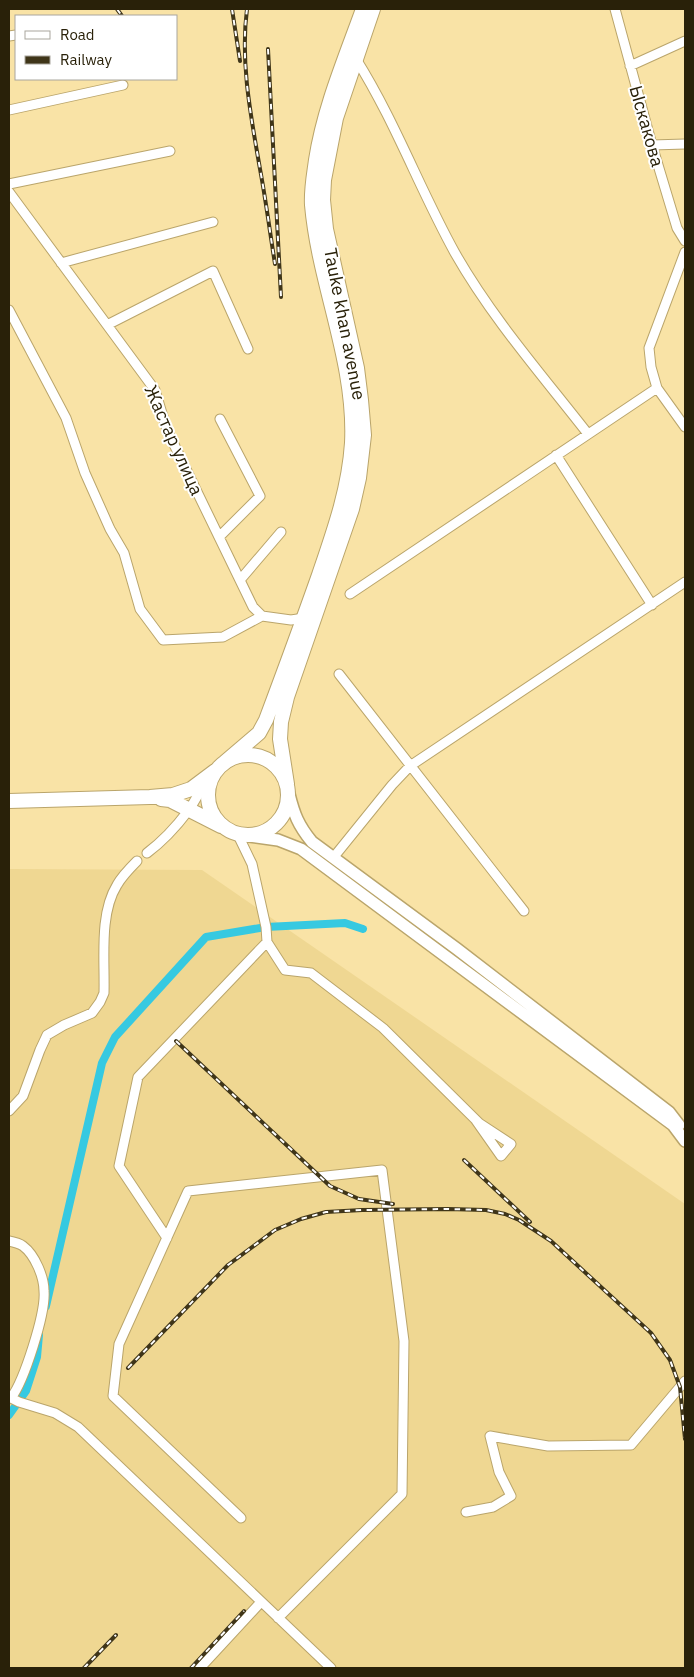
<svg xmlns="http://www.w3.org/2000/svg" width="694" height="1677" viewBox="0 0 694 1677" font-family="'IBM Plex Sans',sans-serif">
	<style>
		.built { fill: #efd792 }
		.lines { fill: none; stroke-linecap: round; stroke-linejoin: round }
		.canal { stroke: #36c9e1; stroke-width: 8 }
		.minor-casing { stroke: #baa56b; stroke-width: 11 }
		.secondary-casing { stroke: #baa56b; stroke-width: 14 }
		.primary-casing { stroke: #baa56b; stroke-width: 16 }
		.minor { stroke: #fff; stroke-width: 9 }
		.secondary { stroke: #fff; stroke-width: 11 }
		.primary { stroke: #fff; stroke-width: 14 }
		.rail-casing { stroke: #3f3519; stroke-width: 4 }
		.rail { stroke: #fff; stroke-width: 2; stroke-dasharray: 5.5; stroke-linecap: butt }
		.labels { text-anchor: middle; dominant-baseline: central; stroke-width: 4; stroke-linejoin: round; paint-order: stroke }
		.street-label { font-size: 18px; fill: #292109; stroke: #fff }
	</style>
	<rect width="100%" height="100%" fill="#f9e3a6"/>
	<path class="built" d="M9,869L202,870L685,1204V1668H9Z"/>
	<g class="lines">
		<path class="canal" d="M46,1306L102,1063L115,1037L206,937L266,927L345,923L363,929
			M9,1415L26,1391L37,1357L39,1335"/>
		<g class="minor-casing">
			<path id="minor" d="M615,9L652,145L677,228L685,241
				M9,36L16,35
				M356,59C395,121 420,190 455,253C492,318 542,375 588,434
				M630,66L685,41
				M9,110L123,85
				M652,145L685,144
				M9,184L170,151
				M9,192L155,390L167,430L253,607L262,616L291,620L304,618
				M685,252L649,348L651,367L657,388L685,427
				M61,263L213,222
				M9,310L66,418L85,473L110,529L124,553L140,609L163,640L223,637L262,616
				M107,325L213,271L248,349
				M556,455L652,605
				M219,537L260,496L220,419
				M240,580L281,532
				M350,594L657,388
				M339,674L524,911
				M147,853C163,841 176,827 188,811C195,802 199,790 208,782
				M333,858L392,785L410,766L685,582
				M267,942L285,970L311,973L383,1028L479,1123L511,1144L501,1156L475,1119
				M9,1111L23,1096L40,1050L47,1035L64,1025L92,1013L100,1002L104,993C105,959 99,914 117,885C122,876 130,868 137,861
				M167,1238L119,1166L138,1077L267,942L266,927L252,864L238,835
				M9,1241C14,1242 19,1243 23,1246C35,1255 44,1277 44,1291C46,1313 24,1381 11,1398
				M9,1397L19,1402L55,1413L78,1427L331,1668
				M466,1512L493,1507L511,1496L499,1472L490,1436L548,1446L631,1445L685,1381
				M241,1518L113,1396L119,1344L188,1191L382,1170L404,1341L402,1494L278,1618
				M200,1668L261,1602"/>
		</g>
		<g class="secondary-casing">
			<path id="secondary" d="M289,794C294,814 298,825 312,842L457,949L669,1112L679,1125
				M249,836L278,840L301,849L673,1125L685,1141"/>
		</g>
		<g class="primary-casing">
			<path id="primary" d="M208 795a40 40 0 1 1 80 0a40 40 0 1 1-80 0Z
				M225,762L259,733L266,720C284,672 302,623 319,575C334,531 349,489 352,443C356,362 319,285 312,205C311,190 314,175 316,160C324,108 345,59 363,9
				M287,784L280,739L281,722L287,697L352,509L359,478L364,435L361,400L357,368L326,229L323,200L324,180L336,118L373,9
				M161,799L170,800L221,826
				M9,801L150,797L173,795L191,789L215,771"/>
		</g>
		<use href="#minor" class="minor"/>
		<use href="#secondary" class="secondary"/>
		<use href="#primary" class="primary"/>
		<g class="rail-casing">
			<path id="rail" d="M117,9L122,16
				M232,9L240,61
				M247,9C240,62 251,117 260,169C266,201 270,233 275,264
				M268,49L281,297
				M176,1041L330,1186L359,1199L393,1204
				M464,1160L530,1222
				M128,1368L228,1265L275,1230L301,1219L326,1212L362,1210L448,1209L486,1210L505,1214L519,1220L551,1241L651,1333L670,1360L680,1387L685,1439
				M84,1668L116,1635
				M191,1668L244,1611"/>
		</g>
		<use href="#rail" class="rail"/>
	</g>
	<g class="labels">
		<g class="street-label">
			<text transform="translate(647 126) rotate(74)">Ыскакова</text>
			<text transform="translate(345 324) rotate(79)">Tauke khan avenue</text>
			<text transform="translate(174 440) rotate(66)">Жастар улица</text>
		</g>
	</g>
	<rect width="694" height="1677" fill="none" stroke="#292109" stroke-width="20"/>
	<rect x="15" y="15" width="162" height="65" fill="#ffffff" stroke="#a9a69d"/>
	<rect x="25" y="31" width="25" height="8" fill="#ffffff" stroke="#a9a69d"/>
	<text x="60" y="40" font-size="15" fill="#292109">Road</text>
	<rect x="25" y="56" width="25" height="8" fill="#3f3519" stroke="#a9a69d"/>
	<text x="60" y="65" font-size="15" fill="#292109">Railway</text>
</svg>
